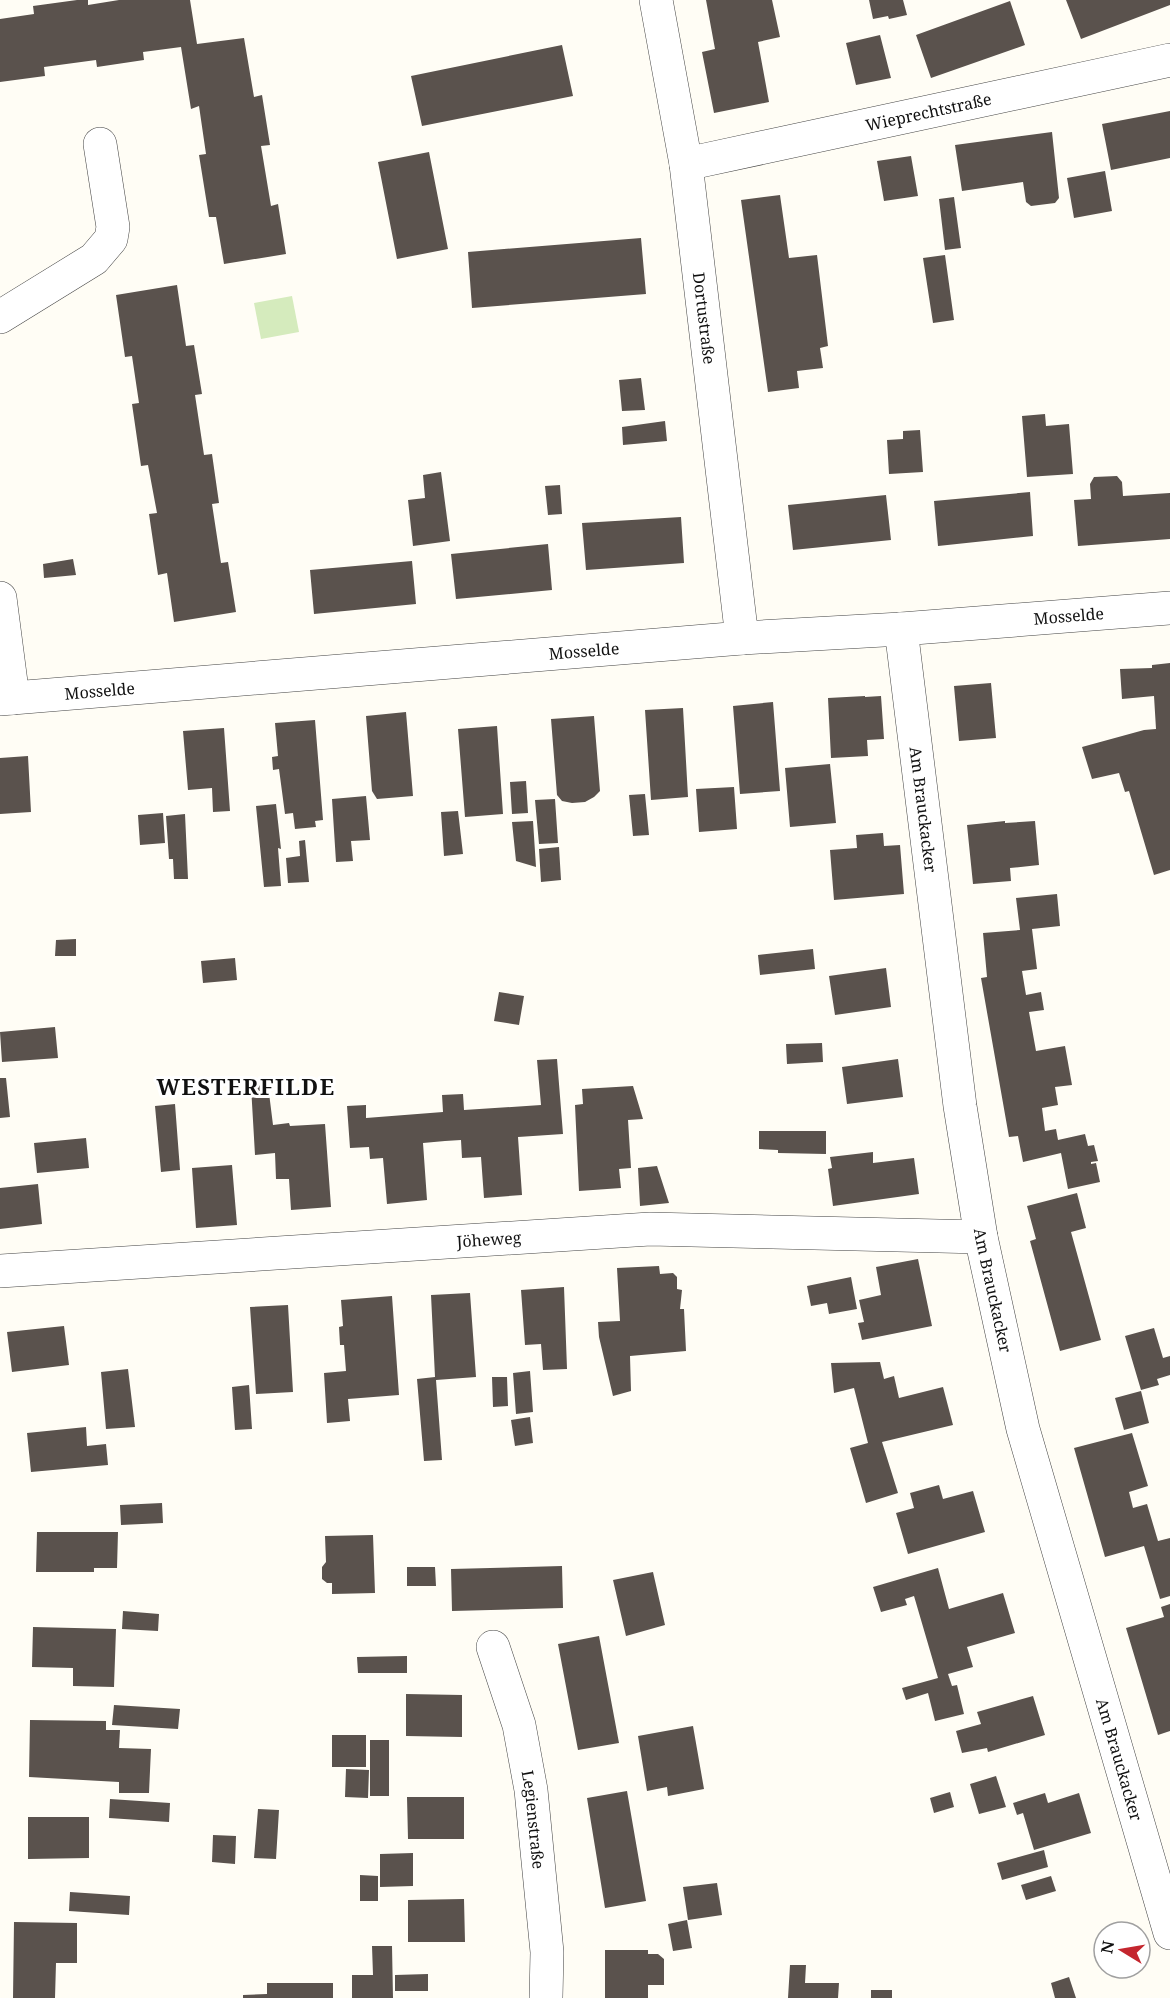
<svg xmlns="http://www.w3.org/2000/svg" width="1170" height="1998" viewBox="0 0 1170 1998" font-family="'Noto Serif',serif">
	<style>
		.green { fill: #d5ebbd }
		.building { fill: #5a524d }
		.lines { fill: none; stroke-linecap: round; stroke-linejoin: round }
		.minor-casing { stroke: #444; stroke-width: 34 }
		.minor { stroke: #fff; stroke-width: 33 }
		.labels { text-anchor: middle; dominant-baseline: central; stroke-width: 6; stroke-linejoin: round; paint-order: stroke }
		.street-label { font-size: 16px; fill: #111; stroke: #fff }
		.district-label { font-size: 22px; font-weight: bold; letter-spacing: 1.5px; fill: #111; stroke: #fff }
	</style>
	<rect width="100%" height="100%" fill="#fffdf5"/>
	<path class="green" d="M292,296L299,332L261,339L254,303Z"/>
	<path class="building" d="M77,0H88V5L119,0H190L197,44L244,38L254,97L262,95L270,145L261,146L271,206L278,204L286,254L224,264L216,217H209L199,155L206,154L199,106L191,109L181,47L143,52L144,60L97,67L96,60L44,67L45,76L0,82V19L34,14L33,6Z
		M706,0H772L780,37L758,42L769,102L714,113L702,52L715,49Z
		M869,0H903L907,15L889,19L888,16L873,19Z
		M1066,0H1170V5L1081,39Z
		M1010,1L1025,45L931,78L916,35Z
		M880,35L891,78L856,85L846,43Z
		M562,45L573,96L422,126L411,76Z
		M1170,111V158L1111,170L1102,124Z
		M1052,132L1059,198L1055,203L1031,206L1026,202L1023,182L962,191L955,145Z
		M429,152L448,249L397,259L378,162Z
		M911,156L918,196L884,201L877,161Z
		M1105,171L1112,211L1074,218L1067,178Z
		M780,195L789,258L817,255L828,346L820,348L823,368L797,371L799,388L768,392L741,200Z
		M954,197L961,248L945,250L939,199Z
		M641,238L646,294L472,308L468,252Z
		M945,255L954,320L933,323L923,258Z
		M177,285L186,346L194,345L202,394L195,395L204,455L212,454L219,503L212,504L221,563L228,562L236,612L174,622L167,573L158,575L149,514L157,513L148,465L141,466L132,404L139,403L132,356L125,357L116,295Z
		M641,378L645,410L622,411L619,380Z
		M1045,414L1046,426L1069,424L1073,474L1027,477L1022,416Z
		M665,421L667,441L623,445L622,427Z
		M920,430L923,472L889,474L887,440L903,439V431Z
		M441,472L450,541L413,546L408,500L425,498L423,475Z
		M1117,476L1122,482L1123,496L1170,493V539L1078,546L1074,500L1091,499L1090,484L1094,477Z
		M560,485L562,514L548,515L545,486Z
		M1030,492L1033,536L938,546L934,501Z
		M886,495L891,540L793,550L788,505Z
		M681,517L684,563L586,570L582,523Z
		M548,544L552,590L456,599L451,554Z
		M73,559L76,575L44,578L43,564Z
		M412,561L416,604L314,614L310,570Z
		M1170,663V870L1154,875L1129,791L1125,792L1119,773L1092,779L1082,747L1144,730L1156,729L1154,696L1122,699L1120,669L1152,668V665Z
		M991,683L996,738L959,741L954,686Z
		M865,696V697L881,696L884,739L867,740L868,756L831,758L828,698Z
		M773,702L780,791L740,794L733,706Z
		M683,708L688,797L651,800L645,710Z
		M406,712L413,796L377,799L372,791L366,716Z
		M594,716L600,791L594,797L585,802L572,803L562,801L557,795L551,719Z
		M315,720L323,820L315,821L316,827L295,829L293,813L285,814L279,769L273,770L272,757L278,756L275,723Z
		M497,726L503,814L465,817L458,729Z
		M224,728L230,811L213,812L212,788L188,790L183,731Z
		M28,756L31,812L0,814V758Z
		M830,764L836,823L790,827L785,768Z
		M526,781L528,813L512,814L510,782Z
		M734,787L737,829L699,832L696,789Z
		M645,794L649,835L633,836L629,795Z
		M366,796L370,840L351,841L353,861L336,862L332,799Z
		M555,799L558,843L539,844L535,800Z
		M276,804L281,849L278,848L281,886L264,887L256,806Z
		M458,811L463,854L444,856L441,812Z
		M163,813L165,843L140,845L138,815Z
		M185,814L188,879H174L173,859H169L166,816Z
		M533,821L536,867L516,861L512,822Z
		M1005,821V823L1035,821L1039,865L1010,868L1011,881L973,884L967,825Z
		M883,833L884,846L900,845L904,894L834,900L830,850L857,848L856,835Z
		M305,840L309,882L288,883L286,858L300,856L299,841Z
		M559,847L561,880L541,882L539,849Z
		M1057,894L1060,926L1032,929L1037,969L1022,971L1026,995L1041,992L1044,1010L1029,1012L1036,1051L1065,1046L1072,1085L1055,1087L1058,1105L1042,1108L1045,1131L1056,1129L1058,1140L1085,1134L1088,1146L1094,1145L1098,1161L1091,1162V1164L1096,1163L1100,1182L1068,1189L1061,1153L1023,1162L1018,1136L1009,1137L981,978L987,977L983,933L1020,930L1016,898Z
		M76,939V956H55L56,940Z
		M813,949L815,969L760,975L758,955Z
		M235,958L237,980L203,983L201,961Z
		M886,968L891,1007L835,1015L829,976Z
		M499,992L524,996L519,1025L494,1021Z
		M55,1027L58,1058L2,1062L0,1032Z
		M822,1043L823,1062L787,1064L786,1044Z
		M557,1059L563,1134L518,1137L522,1195L484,1198L481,1157L462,1158L461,1140L445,1141L423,1143L427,1200L387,1204L383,1158L370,1159L369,1147L350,1148L347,1106L366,1105V1118L443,1112L442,1095L463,1094L464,1110L541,1105L537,1060Z
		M898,1059L903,1097L847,1104L842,1067Z
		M0,1078H6L10,1117L0,1118Z
		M268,1085L273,1125L289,1123L290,1126L325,1124L331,1207L291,1210L289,1179H276L275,1153L255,1155L251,1086Z
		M633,1086L643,1119L628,1120L631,1168L619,1169L621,1188L579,1191L575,1105L583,1104L582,1089Z
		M175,1104L180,1170L161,1172L155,1106Z
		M759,1131H826V1154L778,1153V1150L759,1149Z
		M86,1138L89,1168L37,1173L34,1143Z
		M873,1152V1163L914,1158L919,1194L833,1206L828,1169L832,1168L830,1157Z
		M232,1165L237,1225L196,1228L192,1168Z
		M657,1166L669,1203L640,1206L638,1168Z
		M38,1184L42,1224L0,1229V1188Z
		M1077,1193L1086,1228L1071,1232L1101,1340L1060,1351L1030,1241L1036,1239L1027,1206Z
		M918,1259L932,1326L862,1340L858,1323L864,1322L859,1300L881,1295L876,1267Z
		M659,1266L660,1274L673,1273L677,1277V1289L682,1290L680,1309H684L686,1351L630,1356L631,1391L613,1396L599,1337L598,1322L620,1321L617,1268Z
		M851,1277L857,1309L829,1314L827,1303L811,1306L807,1286Z
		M564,1287L567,1369L543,1370L541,1344L525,1345L521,1290Z
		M470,1293L476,1377L436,1380L442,1460L424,1461L417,1379L435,1377L431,1295Z
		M392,1296L399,1395L348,1399L350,1421L327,1423L324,1373L346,1371L344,1345H340L339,1327L343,1326L341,1300Z
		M288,1305L293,1392L256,1394L250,1307Z
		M64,1326L69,1365L12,1372L7,1332Z
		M1154,1328L1163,1358L1170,1356V1375L1157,1379L1159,1385L1141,1390L1125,1336Z
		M880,1362L884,1379L894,1376L899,1398L943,1387L953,1425L882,1442L898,1493L866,1503L850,1448L868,1443L854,1388L834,1393L831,1363Z
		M128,1369L135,1427L106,1429L101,1372Z
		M530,1371L533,1412L516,1414L513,1373Z
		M492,1377H507L508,1406L493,1407Z
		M249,1385L252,1429L235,1430L232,1387Z
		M1141,1391L1149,1423L1124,1430L1115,1398Z
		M530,1417L533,1443L515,1446L511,1420Z
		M86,1427L87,1446L106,1444L108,1465L31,1472L27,1433Z
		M1132,1433L1148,1486L1129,1492L1133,1508L1147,1504L1158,1541L1170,1538V1596L1160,1599L1144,1546L1105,1557L1074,1448Z
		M939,1485L943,1499L973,1491L985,1532L908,1554L896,1513L914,1508L910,1493Z
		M162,1503L163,1523L121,1525L120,1505Z
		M37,1532H118L117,1568H94V1572H36Z
		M373,1535L375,1593L332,1594V1583H327L322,1579V1567L326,1562L325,1536Z
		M562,1566L563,1608L452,1611L451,1569Z
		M407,1567H435L436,1586H407Z
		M938,1568L949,1609L1003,1593L1015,1633L967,1647L973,1667L948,1674L952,1686L957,1685L964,1714L935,1721L928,1693L906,1700L902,1688L938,1678L914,1596L905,1599L907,1605L881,1612L873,1587Z
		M653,1572L665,1625L626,1636L613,1580Z
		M1170,1604V1731L1158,1735L1126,1628L1164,1617L1161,1607Z
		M123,1611L159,1614L158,1631L122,1629Z
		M33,1627L116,1629L114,1687L73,1686V1668L32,1667Z
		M599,1636L619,1743L578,1750L558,1644Z
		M407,1656V1673H358L357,1657Z
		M406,1694L462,1695V1737L406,1736Z
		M1033,1696L1045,1735L988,1752L987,1748L962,1753L956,1731L981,1724L977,1712Z
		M114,1705L180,1709L178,1729L112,1725Z
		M30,1720L106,1721V1730H120L119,1748L151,1749L149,1793H119V1782L29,1777Z
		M693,1726L704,1789L668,1796L667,1787L647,1791L638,1736Z
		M332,1735H366V1767H332Z
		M370,1740H389V1796H370Z
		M346,1769L369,1770L368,1798L345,1797Z
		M996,1776L1006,1807L979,1814L970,1784Z
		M627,1791L646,1901L605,1908L587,1798Z
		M950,1792L954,1807L934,1813L930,1798Z
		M1045,1793L1048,1803L1079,1793L1091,1833L1034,1850L1023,1813L1017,1815L1013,1803Z
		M407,1797H464V1839H408Z
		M110,1799L170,1803L169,1822L109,1818Z
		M258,1809L279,1810L276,1859L254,1858Z
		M28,1817H89V1858L28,1859Z
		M213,1835L236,1836L235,1864L212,1862Z
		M1044,1850L1048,1867L1002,1880L997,1863Z
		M413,1853V1886L380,1887V1854Z
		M360,1875L378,1876V1901H360Z
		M1051,1876L1056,1891L1026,1900L1021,1885Z
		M717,1883L722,1915L688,1920L683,1887Z
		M70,1892L130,1896L129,1915L69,1911Z
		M464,1899L465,1942H408V1900Z
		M687,1920L692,1948L673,1951L668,1924Z
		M14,1922L77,1923V1963H56L55,1998H13Z
		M372,1946H392L393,1998H352V1975H373Z
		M605,1950H648V1954H658L664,1959V1985H648V1998H605Z
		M790,1965H806L805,1983H839L838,1998H788Z
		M428,1974V1991H395V1975Z
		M1069,1977L1076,1998H1055L1051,1983Z
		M267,1983H333V1998H243V1995L267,1994Z
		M871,1990H892V1998H871Z"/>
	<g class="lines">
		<g class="minor-casing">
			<g id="minor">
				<path id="s1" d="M656,0L686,164L742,638"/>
				<path id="s2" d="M686,164L1170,60"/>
				<path d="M0,317L94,259L111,239L113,227L100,144"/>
				<path d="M0,598L13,698"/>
				<path id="s3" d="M901,629L960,1106L981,1237L1023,1429L1170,1933"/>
				<path id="s4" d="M0,699L742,638L901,629L1170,608"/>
				<path id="s5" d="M0,1271L650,1229L981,1237"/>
				<path id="s6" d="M493,1647L519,1725L531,1790L547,1952L546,1998"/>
			</g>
		</g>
		<use href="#minor" class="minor"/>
	</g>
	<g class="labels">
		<g class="street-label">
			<text stroke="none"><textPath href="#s2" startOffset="248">Wieprechtstraße</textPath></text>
			<text stroke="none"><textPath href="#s1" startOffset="322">Dortustraße</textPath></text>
			<text stroke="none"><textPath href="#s4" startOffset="1072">Mosselde</textPath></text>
			<text stroke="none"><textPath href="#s4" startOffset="586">Mosselde</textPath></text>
			<text stroke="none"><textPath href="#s4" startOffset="100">Mosselde</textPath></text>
			<text stroke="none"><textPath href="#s3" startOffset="182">Am Brauckacker</textPath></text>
			<text stroke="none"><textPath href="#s5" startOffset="490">Jöheweg</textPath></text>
			<text stroke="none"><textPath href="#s3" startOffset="668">Am Brauckacker</textPath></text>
			<text stroke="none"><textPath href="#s3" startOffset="1154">Am Brauckacker</textPath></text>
			<text stroke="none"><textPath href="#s6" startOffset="178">Legienstraße</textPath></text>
		</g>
		<g class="district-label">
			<text x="246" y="1086">WESTERFILDE</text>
		</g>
	</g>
	<g transform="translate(1122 1950) rotate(281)"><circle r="28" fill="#ffffff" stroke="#a0a0a0" stroke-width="1.5"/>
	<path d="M0-4.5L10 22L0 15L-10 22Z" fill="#c4262e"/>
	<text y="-9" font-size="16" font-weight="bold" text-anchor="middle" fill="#111111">N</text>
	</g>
</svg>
